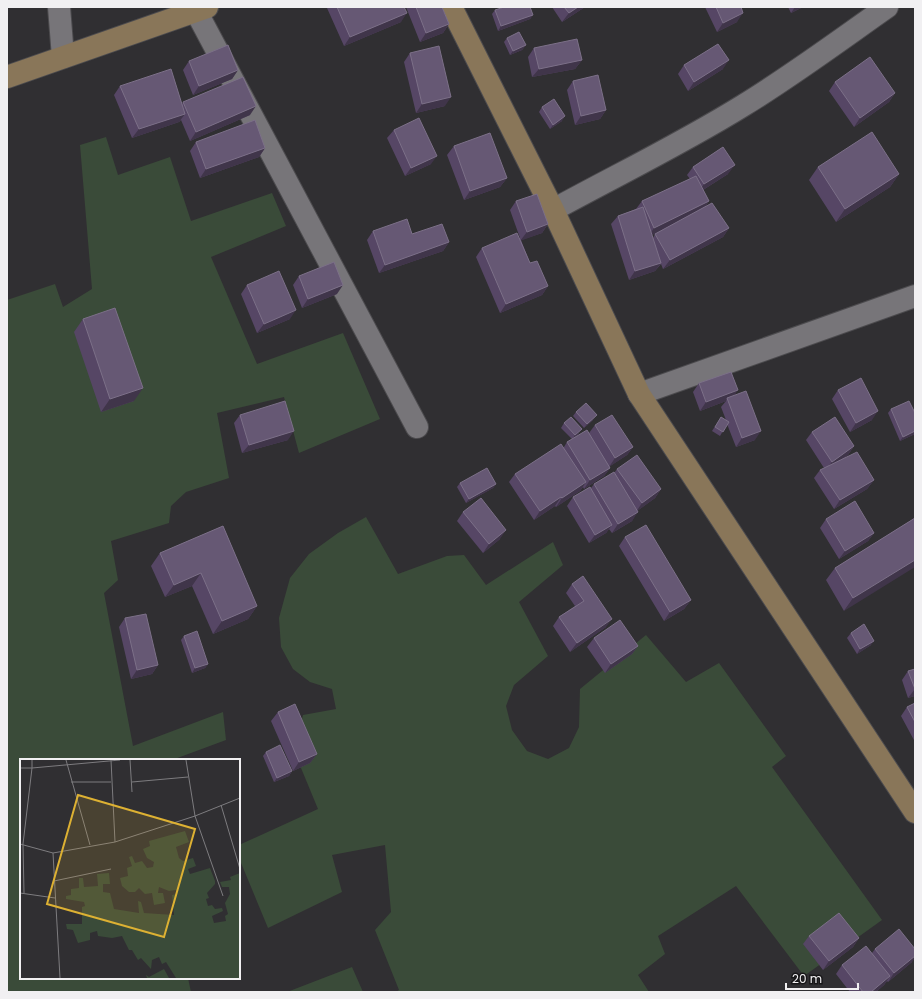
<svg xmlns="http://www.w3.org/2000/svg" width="922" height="999" viewBox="0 0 922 999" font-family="Poppins,sans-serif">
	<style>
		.green { fill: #3a4b39 }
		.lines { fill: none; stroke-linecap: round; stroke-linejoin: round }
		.street-casing { stroke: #4c4b4e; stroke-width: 24 }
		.secondary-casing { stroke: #4c4b4e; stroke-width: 24 }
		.street { stroke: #777579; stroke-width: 22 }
		.secondary { stroke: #897659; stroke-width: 22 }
		.wall { fill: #564665; fill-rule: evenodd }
		.shaded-wall { fill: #40354a }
		.building { fill: #665874; stroke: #7c7088 }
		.inset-road { fill: none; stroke: #7d7c7f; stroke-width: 1 }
		.view { fill: #ddb133; fill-opacity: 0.15; stroke: #ddb133; stroke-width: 2 }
		.inset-edge { fill: none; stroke: #f1f0f2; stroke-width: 2 }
	</style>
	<rect width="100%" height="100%" fill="#302f32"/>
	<path class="green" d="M106,137L118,175L170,157L191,221L272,193L286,226L211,257L257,364L343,333L380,419L299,453L284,397L217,413L229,478L186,492L171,506L169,523L111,541L118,580L104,593L133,746L223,712L226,740L172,760H21V978H188L191,992H7V300L55,284L63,307L92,289L80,145Z
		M366,517L398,574L447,556L464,555L486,585L553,542L563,565L519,602L548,656L514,685L506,706L512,730L527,751L548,759L569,748L579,727L580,689L646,635L686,682L719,663L786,756L772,767L882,920L804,976L736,886L658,936L665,954L638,975L649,992H396L399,990L375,930L391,912L385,845L332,855L342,892L268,928L239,858V845L318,809L294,751L303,715L336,709L332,689L310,682L293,669L281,647L279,618L290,578L309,554L338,533Z
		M352,967L363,992H287Z"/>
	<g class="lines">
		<g class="street-casing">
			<path id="street" d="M59,7L63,57
				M196,11L417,427
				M553,210C617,175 683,143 744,105C793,75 840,40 887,7
				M639,394L915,296"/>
		</g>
		<g class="secondary-casing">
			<path id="secondary" d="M451,7L553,210L639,394L915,812
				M7,77L207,7"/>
		</g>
		<use href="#street" class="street"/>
		<use href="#secondary" class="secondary"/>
	</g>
	<path class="wall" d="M328,7H404L401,22L344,46L327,8Z
		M406,7H442L449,24L443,33L420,42Z
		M552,7H585L562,22Z
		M705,7H741L737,22L717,32Z
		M788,7H803L791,13Z
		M495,10L533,15L530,19L498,31L492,14Z
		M507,38L526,45L522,50L510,55L504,42Z
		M534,48L582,60L575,69L532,77L528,57Z
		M410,53L445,106L416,113L404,62Z
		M189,61L238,70L232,79L193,95L183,70Z
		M684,65L723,69L688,91L678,74Z
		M573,81L606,110L600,119L575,125L567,90Z
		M835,82L895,93L889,102L854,127L829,91Z
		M120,86L182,104L183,102L250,115L190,141L181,120L179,122L132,138L114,95Z
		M542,107L562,121L550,129L539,112Z
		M394,130L431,164L405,176L387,138Z
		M196,142L265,148L259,157L200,178L190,151Z
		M454,146L507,178L500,187L464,200L447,155Z
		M693,167L728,174L703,190L709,201L705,207L729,228L723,237L663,269L661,264L655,271L629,280L611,224L618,216L636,209L642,201L690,179L687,175ZM675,223L655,234L653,238L652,235Z
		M818,167L899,174L890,187L836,222L809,180Z
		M516,201L548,224L542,233L521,240L530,263L548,286L542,295L500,313L476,257L482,248L520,238L510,210Z
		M373,231L412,234L449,242L443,251L379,273L367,240Z
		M299,276L337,294L302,308L293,285Z
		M247,285L290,319L257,333L241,294Z
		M83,319L134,401L101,412L74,332Z
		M699,383L734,396L755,440L736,447L727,424L720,436L712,431L721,417L726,420L721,407L726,401L700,411L693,392Z
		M838,390L872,420L850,432L832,399Z
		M891,409L915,413V434L900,441L888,413Z
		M576,412L593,420L584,428L573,416Z
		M240,415L288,440L242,453L234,423Z
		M564,423L579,433L574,438L589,433L595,425L633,447L627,455L610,466V468L604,476L584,489L583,487L580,491L556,507L555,506L534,520L509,482L515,474L564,447L567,442L572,439L561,428Z
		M812,432L854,446L848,455L843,459L874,480L867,489L834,509L814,478L820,470L824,468L806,440Z
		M617,469L661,489L655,498L637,511L632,521L612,533L609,529L606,533L589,543L567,506L573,497L591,488L594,484L614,473Z
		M460,483L496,484L493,488L466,503L457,487Z
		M463,512L500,539L483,553L457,521Z
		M915,518L844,611L826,580L835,568Z
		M826,519L874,533L868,541L839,559L820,528Z
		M223,526L257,606L248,619L213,634L192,586L165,597L151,566L160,553Z
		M625,537L691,600L684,609L664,621L619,546Z
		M572,584L606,627L570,652L553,626L559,617L575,606L566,593Z
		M125,618L158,665L152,674L131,679L119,627Z
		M851,633L871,645L857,654L847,638Z
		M184,636L208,664L205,668L192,673L181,640Z
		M594,638L638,646L632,654L605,673L587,647Z
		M915,669V696L908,698L902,680L908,671Z
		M915,703V742L901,716L907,707Z
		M278,712L317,754L310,763L293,771L271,721Z
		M266,752L292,771L289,776L274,782L263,756Z
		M809,936L859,938L853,947L823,970L803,944Z
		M875,949L912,962L888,982L887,981L884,985L876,992H850L836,974L842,965L872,953Z"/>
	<path class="shaded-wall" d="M578,7H585L562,22L569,13Z
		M795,7H803L791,13Z
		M407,13L401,22L344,46L350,37Z
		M743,13L737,22L717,32L723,23Z
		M533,15L530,19L498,31L501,26Z
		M449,24L443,33L420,42L426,33Z
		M526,45L522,50L510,55L513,51Z
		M582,60L575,69L532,77L539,69Z
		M729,60L723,69L688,91L694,82Z
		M238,70L232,79L193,95L199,86Z
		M895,93L889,102L854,127L860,118Z
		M451,97L445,106L416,113L422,104Z
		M256,106L250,115L190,141L196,132Z
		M606,110L600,119L575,125L581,116Z
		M185,114L179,122L132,138L139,129Z
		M565,116L562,121L550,129L553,125Z
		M265,148L259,157L200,178L206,169Z
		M437,156L431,164L405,176L411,168Z
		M735,165L728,174L698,193L704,184Z
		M899,174L890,187L836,222L845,209Z
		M507,178L500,187L464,200L470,191Z
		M709,201L703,210L648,237L654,228Z
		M548,224L542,233L520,241L527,232Z
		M729,228L723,237L663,269L670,260Z
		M449,242L443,251L379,273L385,265Z
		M661,263L655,271L629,280L635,271Z
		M343,285L337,294L302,308L308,299Z
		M548,286L542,295L500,313L506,304Z
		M296,310L290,319L257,333L264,324Z
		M143,388L134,401L101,412L110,399Z
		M738,390L732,399L727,398L726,401L700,411L706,402Z
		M878,411L872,420L850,432L856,423Z
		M597,415L593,420L584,428L587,424Z
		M582,429L579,433L572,440L575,435Z
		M294,431L288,440L242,453L249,445Z
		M761,431L755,440L736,447L742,438Z
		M915,431V434L900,441L903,437Z
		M854,446L848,455L825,470L832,462Z
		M633,447L627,455L609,467L615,458Z
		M610,468L604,476L584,489L590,480Z
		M874,480L867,489L834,509L840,500Z
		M586,482L580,491L556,507L562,498Z
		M496,484L493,488L466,503L469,499Z
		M661,489L655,498L636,512L642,503Z
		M561,497L555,506L534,520L540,511Z
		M638,512L632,521L612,533L618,524Z
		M612,525L606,533L589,543L595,535Z
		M506,530L500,539L483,553L489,544Z
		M874,533L868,541L839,559L845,551Z
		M915,560V567L844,611L853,598Z
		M201,573L192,586L165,597L174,585Z
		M691,600L684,609L664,621L670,612Z
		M257,606L248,619L213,634L222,621Z
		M612,619L606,627L570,652L577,643Z
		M874,641L871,645L857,654L860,649Z
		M638,646L632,654L605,673L611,664Z
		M208,664L205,668L192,673L195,668Z
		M158,665L152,674L131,679L137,670Z
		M915,689V696L908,698Z
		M317,754L310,763L293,771L299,762Z
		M292,771L289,776L274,782L277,778Z
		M859,938L853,947L823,970L829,961Z
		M915,956V958L912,962L888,982L894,973Z
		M890,976L884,985L876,992H871Z"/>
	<path class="building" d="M337,7H404L407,13L350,37Z
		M416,7H442L449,24L426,33Z
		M504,7H530L533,15L501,26L495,10Z
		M564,7H578L569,13Z
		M716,7H741L743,13L723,23Z
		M519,32L526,45L513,51L507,38Z
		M577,39L582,60L539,69L534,48Z
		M718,44L729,60L694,82L684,65Z
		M228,45L238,70L199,86L189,61Z
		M439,46L451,97L422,104L410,53Z
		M870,57L895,93L860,118L835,82Z
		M171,69L185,114L139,129L120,86Z
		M598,75L606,110L581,116L573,81Z
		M243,77L256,106L196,132L183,102Z
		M554,99L565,116L553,125L542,107Z
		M419,118L437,156L411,168L394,130Z
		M255,120L265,148L206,169L196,142Z
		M872,132L899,174L845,209L818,167Z
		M490,133L507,178L470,191L454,146Z
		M723,147L735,165L704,184L693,167Z
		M696,176L709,201L654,228L642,201Z
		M537,194L548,224L527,232L516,201Z
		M712,203L729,228L670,260L655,234Z
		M643,207L661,263L635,271L618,216Z
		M407,219L412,234L442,224L449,242L385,265L373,231Z
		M517,233L530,263L537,261L548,286L506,304L482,248Z
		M334,262L343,285L308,299L299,276Z
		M279,271L296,310L264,324L247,285Z
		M115,308L143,388L110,399L83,319Z
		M731,372L738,390L706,402L699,383Z
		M861,378L878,411L856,423L838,390Z
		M746,391L761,431L742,438L727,398Z
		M285,401L294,431L249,445L240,415Z
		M909,401L915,413V431L903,437L891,409Z
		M586,403L597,415L587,424L576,412Z
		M612,415L633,447L615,458L595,425Z
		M571,417L582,429L575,435L564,423Z
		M721,417L729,422L723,432L715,427Z
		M835,417L854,446L832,462L812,432Z
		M587,430L610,468L590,480L567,442Z
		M561,444L586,482L562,498L561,497L540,511L515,474Z
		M857,452L874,480L840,500L820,470Z
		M637,455L661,489L642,503L617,469Z
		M487,468L496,484L469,499L460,483Z
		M614,472L638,512L618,524L594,484Z
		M590,487L612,525L595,535L573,497Z
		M481,498L506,530L489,544L463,512Z
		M855,501L874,533L845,551L826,519Z
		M915,518V560L853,598L835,568Z
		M646,525L691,600L670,612L625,537Z
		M223,526L257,606L222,621L201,573L174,585L160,553Z
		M583,576L612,619L577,643L559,617L584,601L572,584Z
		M146,614L158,665L137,670L125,618Z
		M620,620L638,646L611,664L594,638Z
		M864,624L874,641L860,649L851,633Z
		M197,631L208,664L195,668L184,636Z
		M915,669V689L908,671Z
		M915,703V722L907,707Z
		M295,704L317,754L299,762L278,712Z
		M280,745L292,771L277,778L266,752Z
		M839,913L859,938L829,961L809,936Z
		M899,929L915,949V956L894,973L875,949Z
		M866,946L890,976L871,992H863L842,965Z"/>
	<g transform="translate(20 759)">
		<rect width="220" height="220" fill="#302f32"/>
		<path d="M165,72L169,83L156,88L159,99L163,102L173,99L176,107L168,110L170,115L190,109L195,122V125L187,134L189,139L186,140L188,147L192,146L195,150L202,149L203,152L192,157L194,164L206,162L205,157L208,155L205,144L210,135L209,128H202L200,123L211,121L210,118L220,114V219H156L146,203L142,205L139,198L132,201L131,210L121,199L118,201L112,191H109L102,177L92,179L78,177L77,172L70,174V181L58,184L53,171L47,170L46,165H62V148L65,147L64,143L46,140V137L51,136V130L59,129V119H63L64,128L78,127L77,115L89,114L90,125H83V133L90,134L94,150L119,154L118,142L121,143L124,154L154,156L152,136L157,135L156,131L149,132L139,128L138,134H143L145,144L134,146L132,134L125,135L119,129L115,133H109L102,127L100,119L108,117L107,109L112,107L109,98L112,97L115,104L122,102L127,109L133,108L134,103L127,99L123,90L130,87L129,82ZM144,210L149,219H127L126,216L129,218Z" fill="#3a4b39"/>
		<path class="inset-road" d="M12,1V9L100,1M46,1L70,86M91,1L95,83M110,1L112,33M166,1L175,57L203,137M0,9H12L3,85L4,134M51,23H91M112,23L168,18M201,46L220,110M0,85L33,94L95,83L175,57L220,39M33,94L40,219M34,122L91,110M0,134L35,139"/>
		<path class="view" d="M58,36L175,70L144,178L27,145Z"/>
		<rect width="220" height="220" class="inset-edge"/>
	</g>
	<rect width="922" height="999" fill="none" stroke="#f1f0f2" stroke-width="16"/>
	<path d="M786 983v6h72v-6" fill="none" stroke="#f1f0f2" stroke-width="2"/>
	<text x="792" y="983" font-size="12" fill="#f1f0f2" stroke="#181719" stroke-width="3" paint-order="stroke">20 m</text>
</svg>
